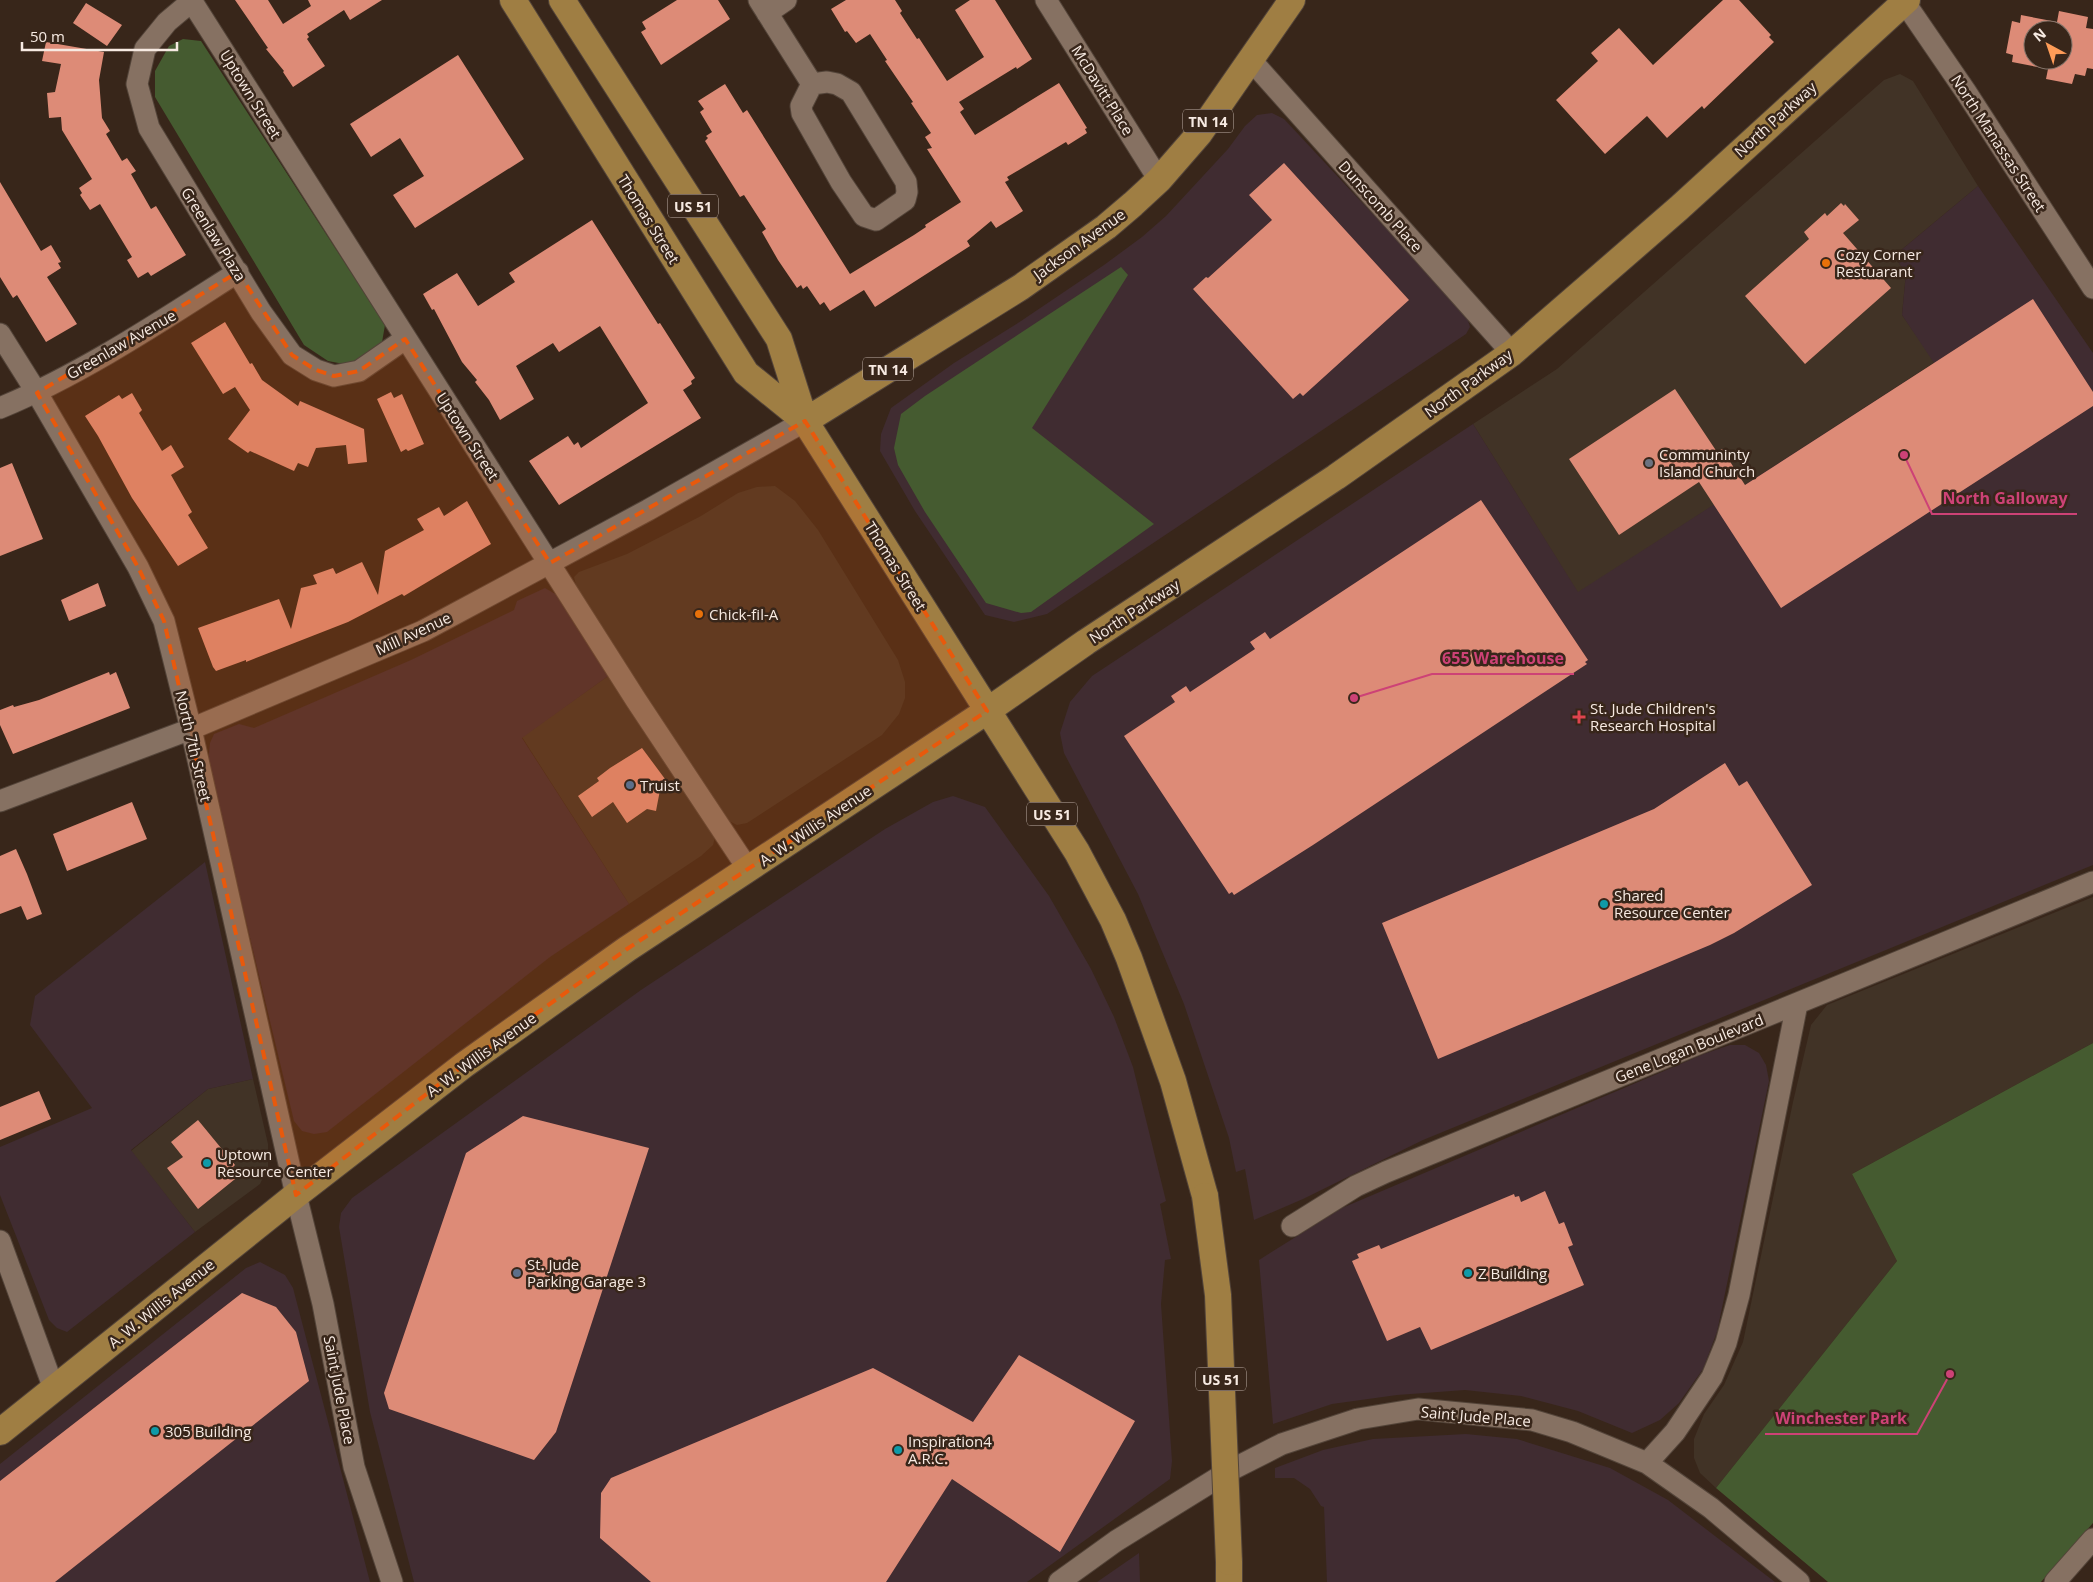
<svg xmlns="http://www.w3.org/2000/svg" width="2093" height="1582" viewBox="0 0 2093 1582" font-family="'Open Sans',sans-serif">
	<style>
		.commercial { fill: #413326 }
		.medical { fill: #402c31 }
		.green { fill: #455b30 }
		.building { fill: #dd8b77; fill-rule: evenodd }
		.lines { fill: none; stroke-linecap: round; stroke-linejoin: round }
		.minor-casing { stroke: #534439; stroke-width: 23 }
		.major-casing { stroke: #534439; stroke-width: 28 }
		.minor { stroke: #867162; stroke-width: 21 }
		.major { stroke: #9f7e43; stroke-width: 26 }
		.major-bridge-casing { stroke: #534439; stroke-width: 28; stroke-linecap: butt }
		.major-bridge { stroke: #9f7e43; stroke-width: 26 }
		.marked { fill: #e8590c; fill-opacity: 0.2; stroke: #e8590c; stroke-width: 4; stroke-dasharray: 10 6; stroke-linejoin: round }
		.food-dot { fill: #e8710a; stroke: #38261a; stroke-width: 2 }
		.worship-dot { fill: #6b7280; stroke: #38261a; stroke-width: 2 }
		.health-dot { fill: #e0444e; stroke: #38261a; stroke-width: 2 }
		.service-dot { fill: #5c6f8a; stroke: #38261a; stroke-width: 2 }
		.culture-dot { fill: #0f9aa8; stroke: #38261a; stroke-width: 2 }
		.labels { text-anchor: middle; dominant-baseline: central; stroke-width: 5; stroke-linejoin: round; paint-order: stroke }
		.shield { fill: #38261a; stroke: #beafa6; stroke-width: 1 }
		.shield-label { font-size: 14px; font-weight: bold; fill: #f7eae2 }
		.street-label { font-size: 15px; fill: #f7eae2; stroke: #38261a }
		.poi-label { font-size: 15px; fill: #f7eae2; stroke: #38261a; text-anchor: start }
		.leader { fill: none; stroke: #cd4276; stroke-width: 2 }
		.callout-dot { fill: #cd4276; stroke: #38261a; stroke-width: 2 }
		.callout-label { font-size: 16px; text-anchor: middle; font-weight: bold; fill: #cd4276; stroke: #38261a; stroke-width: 5; stroke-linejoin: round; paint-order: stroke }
	</style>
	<rect width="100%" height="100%" fill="#38261a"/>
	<path class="commercial" d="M1900,74L1913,81L1978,186L1894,256L1906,273L1902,315L1935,362L1578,593L1473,424L1557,369L1884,80Z
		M775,486L795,501L818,530L898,660L905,682V698L899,714L882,735L747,823L737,825L727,820L591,614L577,589L574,577L579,572L627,554L701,516L738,493L757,487Z
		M611,674L716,833L713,845L701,856L629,904L522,737Z
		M2093,897V1043L1852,1174L1897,1261L1716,1488L1700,1473L1694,1458V1439L1704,1414L1724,1385L1743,1342L1793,1102L1811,1025L1827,1005Z
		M253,1079L268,1144V1167L260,1184L195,1232L131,1151L208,1089Z"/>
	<path class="medical" d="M1272,113L1284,119L1299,135L1466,314L1470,327L1466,334L1047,614L1014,622L985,615L915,511L880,451L881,434L891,408L954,363L1021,321L1104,265L1142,237L1166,216L1228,149L1245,126L1257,115Z
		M1978,186L2093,353V865L1423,1140L1303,1199L1254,1220L1245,1169L1236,1172L1229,1138L1184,1004L1138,894L1064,753L1060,733L1070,702L1092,676L1473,424L1578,592L1934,363L1902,315L1906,273L1894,256Z
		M545,588L557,595L611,674L522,738L629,904L550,957L327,1132L314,1134L302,1131L294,1121L208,763L210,743L214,734L239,724L254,728L411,660L514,610L517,601Z
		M953,796L985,807L1049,896L1091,969L1114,1017L1133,1067L1166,1201L1160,1204L1171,1259L1165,1260L1161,1304L1172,1461L1170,1479L1027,1582H414L370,1412L339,1227L341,1213L352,1198L641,990L885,829L933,802Z
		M205,862L253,1079L208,1089L131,1150L195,1232L67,1332L57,1328L49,1320L0,1195V1147L92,1108L30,1025L35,996Z
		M1730,1045H1745L1759,1053L1766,1065L1769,1081L1717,1332L1703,1369L1679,1403L1660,1420L1632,1433L1578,1411L1521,1396L1465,1390L1397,1395L1332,1404L1273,1424L1259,1260L1342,1208L1704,1054Z
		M260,1262L285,1275L293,1288L370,1582H0V1464L246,1268Z
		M1466,1434L1517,1439L1610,1468L1668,1500L1775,1582H1327L1324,1507L1321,1506L1310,1489L1294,1478H1275V1468L1323,1450L1373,1439Z
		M1139,1553L1140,1582H1097Z"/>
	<path class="green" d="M183,39L201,41L385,325L381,348L349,365L328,361L304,345L155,97V71L169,46Z
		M1121,267L1128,275L1032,428L1154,524L1031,612L1021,613L986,603L925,512L898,465L894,448L901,414L925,396Z
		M2093,1043V1523L2041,1582H1828L1716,1488L1897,1261L1852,1174Z"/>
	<path class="building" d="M235,0H268L283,24L311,6L308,0H382L350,20L344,10L307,34L309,37L307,39L325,66L293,87L283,72L284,71L266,49L268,48Z
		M677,0H718L730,19L661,65L641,32L646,29L642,22Z
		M846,0H895L902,11L900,13L917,39L919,38L947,81L984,57L955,10L970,0H995L1032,59L1017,69L1016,67L959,102L964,109L960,112L975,135L1059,83L1087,128L1085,129L1087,133L1068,145L1066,142L1007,177L1009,180L1005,182L1023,211L996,228L991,221L967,241L970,246L875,307L864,290L830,311L824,302L820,305L807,286L803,289L801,285L797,288L778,260L762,232L766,229L744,195L740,197L705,141L708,138L706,136L712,132L700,112L704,109L698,101L725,84L743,113L747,110L850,274L914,235L926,227L925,225L961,202L927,149L932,148L925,137L931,133L911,103L913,102L885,61L887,60L870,34L856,43L847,31L845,32L831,9Z
		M1723,0H1739L1771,35L1769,37L1774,42L1704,109L1702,106L1667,138L1647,116L1605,154L1556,100L1598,61L1591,53L1619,28L1653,65Z
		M86,3L122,25L107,46L73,23Z
		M2059,11L2088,17L2086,28L2093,29V69L2087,68L2085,76L2075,74L2072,84L2046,79L2048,69L2012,62L2013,55L2006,53L2012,21L2020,23L2021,15L2057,22ZM2033,30H2063V60H2033Z
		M46,42L104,52L99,80L102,118L110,131L106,134L122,161L127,158L136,171L131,174L151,209L156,206L186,255L151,276L148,272L138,278L127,260L132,257L100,204L90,210L80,195L82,193L79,188L92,179L62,130L61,117L49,118L47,93L55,92L61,64L42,61Z
		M458,55L524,159L415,228L393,195L424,176L400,138L371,157L350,124Z
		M1284,163L1409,300L1303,396L1300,393L1293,399L1193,289L1206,277L1208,278L1272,220L1249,195Z
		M0,182L41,251L51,245L61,262L58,263L61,268L47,277L77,324L46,342L17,295L13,298L0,277Z
		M1841,203L1844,206L1845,204L1859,220L1843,233L1891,288L1805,364L1745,296L1809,239L1804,232L1825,213L1827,216Z
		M592,220L658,324L660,323L695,378L691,381L692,384L683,390L701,418L559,505L529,461L568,436L574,445L578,442L581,448L648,403L600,326L559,352L553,343L516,366L534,399L500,420L489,400L475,382L477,380L462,362L434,309L432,310L423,294L457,273L478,306L515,282L509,273Z
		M2033,299L2093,392V406L1781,608L1699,482L1619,535L1569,459L1675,389L1717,452L1722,449L1745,485Z
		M225,322L250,364L252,363L262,380L298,406L300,401L364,429L367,462L348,464L346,445L316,448L308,467L298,463L294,471L250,451L248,453L228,439L250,410L235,387L223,394L191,343Z
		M391,392L394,398L402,394L424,444L408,451L406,449L401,452L377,399Z
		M132,393L142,410L139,413L162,451L171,445L184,467L171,475L192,512L188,515L208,548L178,566L132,498L98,436L85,416L119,395L122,399Z
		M12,463L43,539L0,556V468Z
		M1481,500L1588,660L1585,662L1587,664L1313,845L1234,895L1232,892L1229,894L1124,736L1175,702L1171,696L1186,686L1190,692L1255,649L1250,642L1265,632L1270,639Z
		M467,501L491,544L404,596L402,594L348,622L246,662V660L216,671L213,667L198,628L279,599L291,629L301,588L317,584L313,575L333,568L336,574L362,562L378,595L385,551L424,530L417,519L439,507L444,516Z
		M98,583L106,606L69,621L61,600Z
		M109,672L110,675L116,672L130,708L13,754L0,725V710L13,705L14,707L39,700Z
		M642,748L668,783L660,790L656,811L647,809L627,823L613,802L592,817L578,796L599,781L597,778L610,768Z
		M1725,763L1739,786L1747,781L1812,885L1734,933L1710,945L1438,1059L1382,923L1654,809Z
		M132,802L147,839L67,871L53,834Z
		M16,849L27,874L42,914L27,920L21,906L0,914V856Z
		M39,1091L51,1119L0,1140V1107Z
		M523,1116L649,1148L556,1432L534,1460L389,1409L384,1393L466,1153Z
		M198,1120L235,1165L233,1167L240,1175L198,1209L167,1168L183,1157L171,1142Z
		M1545,1191L1559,1224L1564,1222L1573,1245L1568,1247L1584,1285L1431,1350L1420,1327L1387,1341L1352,1261L1359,1258L1357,1254L1379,1245L1381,1249L1514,1194L1515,1197L1519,1196L1521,1202Z
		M242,1293L276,1307L296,1332L309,1381L55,1582H0V1481Z
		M1019,1355L1135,1421L1060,1552L952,1479L886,1582H651L600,1538L601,1493L611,1478L873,1368L973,1422Z"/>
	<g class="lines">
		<g class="minor-casing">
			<path id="minor" d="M191,0L636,700L748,869
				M759,0L812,84
				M1046,0L1159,180
				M1903,0L1966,92L2093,288
				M192,1L167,22L145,49L137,84L149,128L261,312L292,355L316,370L334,376L359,371L405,339
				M767,13L786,0
				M1250,59L1512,353
				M827,82L837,84L851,92L906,182L907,192L905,200L876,220L864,216L841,182L802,113L801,106L812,84Z
				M0,334L37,393L138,567L164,621L191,729L296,1195L323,1304L354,1467L392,1582
				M0,408C84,373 161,321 238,272
				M0,801L191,729L423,631L648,510L805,421
				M1292,1226L1356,1186L1386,1172L2093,882
				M0,1241L54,1389
				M1647,1463L1675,1432L1712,1377L1726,1343L1739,1295L1797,1004
				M1059,1582L1116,1541L1229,1471L1282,1444L1358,1419L1418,1409L1532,1420L1572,1432L1647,1463L1711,1508L1799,1582
				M2055,1582L2093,1539"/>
		</g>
		<g class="major-casing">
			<path id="major" d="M513,0L746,373L805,421
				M562,0L779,339L805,421L1077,852L1113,920L1129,958L1173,1081L1205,1196
				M805,421L1021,287L1106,227L1133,204L1159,180L1199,134L1292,0
				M0,1432L296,1195L464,1065L627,949L987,711L1086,642L1336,477L1512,353L1679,208L1907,0
				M1229,1562V1582"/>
		</g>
		<use href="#minor" class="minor"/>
		<use href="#major" class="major"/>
		<g class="major-bridge-casing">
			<path id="major-bridge" d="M1205,1196L1218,1295L1229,1562"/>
		</g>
		<use href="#major-bridge" class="major-bridge"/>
	</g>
	<path class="marked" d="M238,272L292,355L316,370L334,376L359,371L405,339L550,563L805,421L987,711L627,949L464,1065L296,1195L164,621L138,567L37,393Z"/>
	<g class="food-dot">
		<circle cx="1826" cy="263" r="5"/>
		<circle cx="699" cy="614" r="5"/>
	</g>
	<circle class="worship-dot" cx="1649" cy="463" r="5"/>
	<path class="health-dot" d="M1576.5 709.5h5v5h5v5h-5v5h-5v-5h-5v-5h5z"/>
	<g class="service-dot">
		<circle cx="630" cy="785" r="5"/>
		<circle cx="517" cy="1273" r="5"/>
	</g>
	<g class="culture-dot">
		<circle cx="1604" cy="904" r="5"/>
		<circle cx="207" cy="1163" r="5"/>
		<circle cx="1468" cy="1273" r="5"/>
		<circle cx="155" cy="1431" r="5"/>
		<circle cx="898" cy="1450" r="5"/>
	</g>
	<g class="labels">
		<g class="shield">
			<rect x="1183" y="109.5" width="50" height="23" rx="4"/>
			<rect x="668" y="194.5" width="50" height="23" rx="4"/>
			<rect x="863" y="357.5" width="50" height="23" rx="4"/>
			<rect x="1027" y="802.5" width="50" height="23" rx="4"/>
			<rect x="1196" y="1367.5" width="50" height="23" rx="4"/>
		</g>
		<g class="shield-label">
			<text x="1208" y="121">TN 14</text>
			<text x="693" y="206">US 51</text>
			<text x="888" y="369">TN 14</text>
			<text x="1052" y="814">US 51</text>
			<text x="1221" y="1379">US 51</text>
		</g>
		<g class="street-label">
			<text transform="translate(1103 90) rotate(58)">McDavitt Place</text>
			<text transform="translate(251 94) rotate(58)">Uptown Street</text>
			<text transform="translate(1775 119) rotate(-42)">North Parkway</text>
			<text transform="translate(1999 143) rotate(57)">North Manassas Street</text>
			<text transform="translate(1381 206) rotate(48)">Dunscomb Place</text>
			<text transform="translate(649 219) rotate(58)">Thomas Street</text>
			<text transform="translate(214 234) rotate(58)">Greenlaw Plaza</text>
			<text transform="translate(1079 244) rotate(-36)">Jackson Avenue</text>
			<text transform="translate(121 344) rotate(-30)">Greenlaw Avenue</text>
			<text transform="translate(1468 383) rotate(-36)">North Parkway</text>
			<text transform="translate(468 436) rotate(57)">Uptown Street</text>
			<text transform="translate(896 566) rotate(58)">Thomas Street</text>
			<text transform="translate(1134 611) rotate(-33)">North Parkway</text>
			<text transform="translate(413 633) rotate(-25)">Mill Avenue</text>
			<text transform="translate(194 746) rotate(77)">North 7th Street</text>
			<text transform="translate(815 825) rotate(-34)">A. W. Willis Avenue</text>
			<text transform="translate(1689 1048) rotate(-22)">Gene Logan Boulevard</text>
			<text transform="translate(481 1054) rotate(-36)">A. W. Willis Avenue</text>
			<text transform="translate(161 1303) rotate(-39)">A. W. Willis Avenue</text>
			<text transform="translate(340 1390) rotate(79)">Saint Jude Place</text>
			<text transform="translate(1476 1416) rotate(5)">Saint Jude Place</text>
		</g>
		<g class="poi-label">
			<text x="1836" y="254">Cozy Corner<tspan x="1836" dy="17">Restuarant</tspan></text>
			<text x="1659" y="454">Communinty<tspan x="1659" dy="17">Island Church</tspan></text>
			<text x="709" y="614">Chick-fil-A</text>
			<text x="1590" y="708">St. Jude Children's<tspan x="1590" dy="17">Research Hospital</tspan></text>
			<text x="640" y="785">Truist</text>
			<text x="1614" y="895">Shared<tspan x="1614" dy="17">Resource Center</tspan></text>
			<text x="217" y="1154">Uptown<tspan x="217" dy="17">Resource Center</tspan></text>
			<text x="527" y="1264">St. Jude<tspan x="527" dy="17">Parking Garage 3</tspan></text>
			<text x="1478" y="1273">Z Building</text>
			<text x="165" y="1431">305 Building</text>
			<text x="908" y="1441">Inspiration4<tspan x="908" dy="17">A.R.C.</tspan></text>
		</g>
	</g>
	<path class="leader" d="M1904 455L1932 514H2077M1354 698L1432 674H1574M1950 1374L1917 1434H1765"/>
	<g class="callout-dot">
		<circle cx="1904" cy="455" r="5"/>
		<circle cx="1354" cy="698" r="5"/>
		<circle cx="1950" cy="1374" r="5"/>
	</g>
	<g class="callout-label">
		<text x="2005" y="504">North Galloway</text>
		<text x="1503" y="664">655 Warehouse</text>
		<text x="1841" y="1424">Winchester Park</text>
	</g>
	<g transform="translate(2048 45) rotate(320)"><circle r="24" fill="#38261a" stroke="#84746a"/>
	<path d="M0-4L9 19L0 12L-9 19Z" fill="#fe9c58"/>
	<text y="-8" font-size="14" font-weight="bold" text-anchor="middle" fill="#f7eae2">N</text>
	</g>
	<path d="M22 42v8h155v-8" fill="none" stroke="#f7eae2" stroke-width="2.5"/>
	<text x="30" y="42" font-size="15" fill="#f7eae2" stroke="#38261a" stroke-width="4" paint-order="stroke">50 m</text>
</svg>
